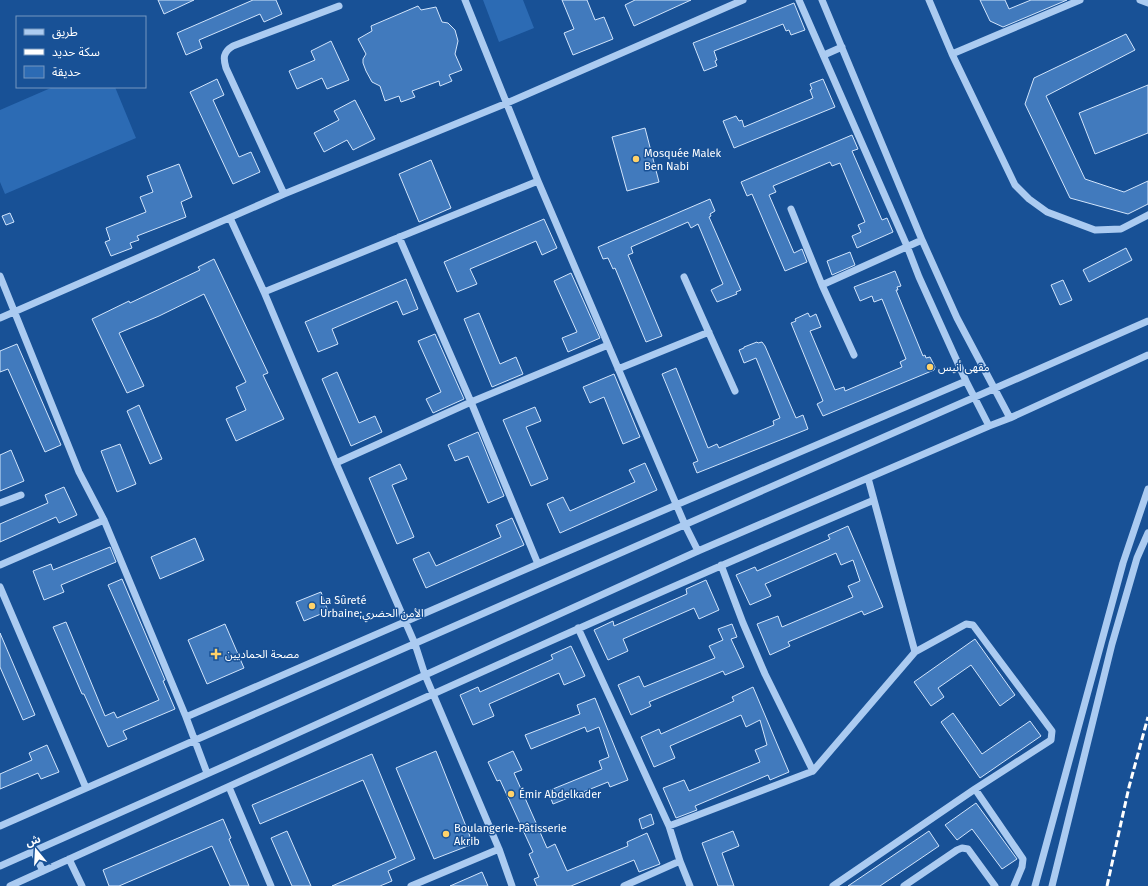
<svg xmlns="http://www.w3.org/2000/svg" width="1148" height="886" viewBox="0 0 1148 886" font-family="'Fira Sans','Noto Sans Arabic',sans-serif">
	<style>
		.green { fill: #2c6bb4 }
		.building { fill: #417abd; stroke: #d2e5fc }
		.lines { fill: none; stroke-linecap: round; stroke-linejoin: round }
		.minor { stroke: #abcbf1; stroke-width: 7 }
		.rail { stroke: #fff; stroke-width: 3; stroke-dasharray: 7 3; stroke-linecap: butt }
		.poi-dot { fill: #ffd26a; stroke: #185196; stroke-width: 1.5 }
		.labels { text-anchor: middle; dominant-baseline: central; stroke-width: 3; stroke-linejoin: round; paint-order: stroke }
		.poi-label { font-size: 11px; fill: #fff; stroke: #185196; text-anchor: start }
	</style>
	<rect width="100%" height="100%" fill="#185196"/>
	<path class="green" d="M483,0H523L534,28L499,42Z
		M53,87H115L136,138L5,194L0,182V110Z"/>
	<path class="building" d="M158,0H194L164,14Z
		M253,0H276L282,14L264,22L260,14L199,40L202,48L186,55L177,33Z
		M562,0H587L595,20L604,17L613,39L573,55L564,33L574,29Z
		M635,0H691L634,26L625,5Z
		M980,0H1005L1009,9L1031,0H1067L1003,27L990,21Z
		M794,3L805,30L791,35L789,30L786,31L783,24L714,51L717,60L715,61L717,66L704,71L693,43Z
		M418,6L421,10L436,7L442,22L448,23L455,30L458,41L455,54L462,70L449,75L452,81L440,86L439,81L412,91L415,97L401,102L399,96L385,101L380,86L372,82L366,71L363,63V59L366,54L358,39L372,31L371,26Z
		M1126,34L1135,50L1046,96L1085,179L1124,192L1148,181V204L1128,214L1070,198L1025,104L1034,78Z
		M331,41L349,80L327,89L322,78L297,89L289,71L315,60L311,51Z
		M217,79L224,95L213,100L239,157L251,152L260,172L233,184L190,92Z
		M823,79L835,107L734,148L723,121L736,116L739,121L742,120L744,127L813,98L810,90L812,89L810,84Z
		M1148,85V133L1095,154L1079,113Z
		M355,100L375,139L353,150L347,140L324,152L314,133L339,120L334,111Z
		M645,128L659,182L627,191L612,137Z
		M852,135L858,149L852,151L882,220L887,218L893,232L857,248L852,236L861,232L858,225L865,222L840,163L832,166L830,162L773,186L776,192L769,195L794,253L802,249L807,262L785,271L752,194L747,196L741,182Z
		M431,160L451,208L419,222L399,174Z
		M179,164L192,197L181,202L186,217L137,236L139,240L130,243L132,248L111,256L105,242L110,240L106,228L146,212L140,197L153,192L147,176Z
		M710,199L715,211L710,214L711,216L709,217L741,290L736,292L737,294L717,302L711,290L723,284L698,224L691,228L688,222L631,247L633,253L628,255L662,336L646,342L615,268L613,269L608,258L603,259L598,247Z
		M10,213L14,222L6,225L2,216Z
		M544,219L557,248L542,255L536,241L470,269L477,284L457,292L444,262Z
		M1126,248L1132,260L1089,282L1083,270Z
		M850,252L855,265L832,275L827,261Z
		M214,259L268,373L263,375L284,419L236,441L226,419L246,410L236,387L246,382L204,294L159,316L119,333L144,386L127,393L92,319L129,301L130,303L200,270L198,267Z
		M895,271L901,286L897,287L898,290H896L923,356L925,355L926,358L930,357L935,367L934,370L823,416L817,404L823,401L791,323L796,321L795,319L808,313L810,317L816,314L821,327L810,331L835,390L844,387L845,391L902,367L900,362L906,359L882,299L874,302L872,296L860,301L854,287Z
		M571,273L600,338L568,352L562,338L577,332L554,281Z
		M406,279L418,309L403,315L397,301L332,329L338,344L318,352L305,322Z
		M1063,280L1072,300L1060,305L1051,285Z
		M479,313L500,364L516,357L523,374L492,387L464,319Z
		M435,334L464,399L433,413L426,399L441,392L418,341Z
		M757,342L758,343L762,342L765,346L796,418L803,415L808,429L697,473L693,463L698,461L662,374L676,368L708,448L717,444L719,448L774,425L773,421L780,418L756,358L744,363L739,350L744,348V347Z
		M17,344L61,445L45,452L8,369L0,372V351Z
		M337,372L359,423L375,416L382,432L351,446L322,379Z
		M614,374L640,437L623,444L604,397L590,403L583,387Z
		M139,405L162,459L150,464L127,411Z
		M535,407L541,421L526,427L548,479L531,486L503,420Z
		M478,432L504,496L488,503L468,456L455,461L448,445Z
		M120,444L136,484L117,492L101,451Z
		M11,450L24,481L0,491V455Z
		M645,463L657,490L560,533L547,504L563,497L570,511L635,482L629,470Z
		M400,464L407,479L392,485L414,537L397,544L369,478Z
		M64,487L77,515L59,523L56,517L0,542V524L48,503L45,495Z
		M512,518L524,545L426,588L413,559L429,552L436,566L501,537L496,525Z
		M848,526L883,607L864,615L862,611L788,642L790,646L770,655L757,624L778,616L782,627L853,597L848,586L860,581L853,560L841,565L836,553L765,584L771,596L750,605L736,575L755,567L757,571L830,539L828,535Z
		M195,538L204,560L160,579L151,557Z
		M110,547L116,562L61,585L64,592L44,600L33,571L51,564L53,570Z
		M122,579L165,680L163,681L175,709L123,731L127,739L108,747L84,694H82L53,627L66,622L105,716L114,712L117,718L159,700L108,585Z
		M706,580L719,610L699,619L694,608L623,639L628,651L608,660L594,630L613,621L614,626L687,594L686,589Z
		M321,592L328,611L304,621L296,602Z
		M225,624L244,668L207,684L188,640Z
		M732,624L737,637L731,639L744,667L725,675L723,671L649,702L651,706L631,715L618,685L639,676L644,687L715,658L709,646L723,640L718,629Z
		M0,633L35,715L23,720L0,667Z
		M975,639L1015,695L1000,706L971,665L938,688L944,697L931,706L914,682Z
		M571,646L585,676L564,685L559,673L489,704L494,716L473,725L460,695L478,687L480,692L553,659L551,655Z
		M753,687L789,772L770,780L768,775L695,806L697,810L676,818L663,788L684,780L689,791L760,762L755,750L767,745L760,720L746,727L741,715L670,746L675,758L654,767L641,737L659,729L661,734L734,701L732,697Z
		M595,698L628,780L610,787L608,782L553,804L548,791L602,769L599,761L609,757L599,727L587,732L585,727L531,749L525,735L580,714L577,705Z
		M953,713L982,754L1030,721L1041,736L980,778L941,722Z
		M47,745L59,772L41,779L38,773L0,789V774L32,760L29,753Z
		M436,751L473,844L434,859L396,768Z
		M513,751L522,770L514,773L547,848L555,844L567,871L628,846L627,842L647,833L660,864L639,872L634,860L571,886H537L534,879L539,877L529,854L533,852L500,780L497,781L488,762Z
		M372,754L415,859L388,871L392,881L380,886H332L396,858L363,780L260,824L252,805Z
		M976,803L1017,859L1002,869L972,829L957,840L945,825Z
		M651,814L654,824L642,829L639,819Z
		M223,819L231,838L229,839L249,886H230L212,846L119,886H109L103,870Z
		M287,831L311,886H292L271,838Z
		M733,831L739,846L722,853L734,886H718L702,843Z
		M929,831L939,846L880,886H848Z
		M482,872L488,886H450Z"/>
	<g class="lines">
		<path class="minor" d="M465,0L538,181L685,525L698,551
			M799,0L907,246L919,277L966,381L989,426
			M822,0L922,240L957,318L1010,418
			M929,0L952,54L1015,185L1029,199L1047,212L1095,230L1121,229L1148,215
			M1140,0L1148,3
			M952,54L1080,0
			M824,55L842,47
			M284,194L226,68C223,58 223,52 233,46L339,6
			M791,209L822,285L854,355
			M230,218L264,292L336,463L415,644L425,675L499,849L512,886
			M399,237L471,402L538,564
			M0,276L79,472L104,520L186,717L207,773
			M684,277L735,391
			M822,285L922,240
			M264,292L538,181
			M0,318L284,194L507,103L743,0
			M618,369L709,332
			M336,463L471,402L608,345
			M868,478L915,652
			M0,503L21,495
			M0,565L104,520
			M721,565L743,623L765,674L813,771
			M0,587L86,788
			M578,628L669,826L680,861L690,886
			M186,717L538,564L966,381
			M229,787L271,886
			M975,789L1023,859L1022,867L1014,886
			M0,826L1148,321
			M669,826L813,771L915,652L966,624L973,625L1052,731L1051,740L975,789L833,886
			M33,851L43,871
			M69,859L82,886
			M0,866L236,761L698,551L989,426L1010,418L1148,355
			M10,886C297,756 584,623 874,500
			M411,886L499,849
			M624,886L680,861
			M904,886L957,850L962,848L968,849L995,886
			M1035,886L1123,563L1148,489
			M1052,886L1112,644L1137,558L1148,533"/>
		<path class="rail" d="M1107,886L1129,787L1148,717"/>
	</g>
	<g class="poi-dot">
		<circle cx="636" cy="159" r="4"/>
		<circle cx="930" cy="367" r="4"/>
		<circle cx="312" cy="606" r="4"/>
		<path d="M214 648h4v4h4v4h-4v4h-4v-4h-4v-4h4z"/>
		<circle cx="511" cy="794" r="4"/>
		<circle cx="446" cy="834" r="4"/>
	</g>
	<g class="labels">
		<g class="poi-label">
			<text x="644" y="153">Mosquée Malek<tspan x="644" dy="13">Ben Nabi</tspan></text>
			<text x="938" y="367">مقهى أنيس</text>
			<text x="320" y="600">La Sûreté<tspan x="320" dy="13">Urbaine;الأمن الحضري</tspan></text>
			<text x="225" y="654">مصحة الحماديين</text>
			<text x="519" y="794">Émir Abdelkader</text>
			<text x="454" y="828">Boulangerie-Pâtisserie<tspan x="454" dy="13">Akrib</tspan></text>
		</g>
	</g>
	<rect x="16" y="16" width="130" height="72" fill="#185196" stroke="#7497c0"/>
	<rect x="24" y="29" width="20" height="6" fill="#abcbf1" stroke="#7497c0"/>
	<text x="52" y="36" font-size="12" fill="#ffffff">طريق</text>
	<rect x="24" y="49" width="20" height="6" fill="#ffffff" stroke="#7497c0"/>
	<text x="52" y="56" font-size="12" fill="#ffffff">سكة حديد</text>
	<rect x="24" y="66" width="20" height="12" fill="#2c6bb4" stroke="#7497c0"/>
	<text x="52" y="76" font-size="12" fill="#ffffff">حديقة</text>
	<g transform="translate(36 850) rotate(342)" stroke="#185196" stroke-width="3" paint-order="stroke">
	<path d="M0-3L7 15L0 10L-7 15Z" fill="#ffffff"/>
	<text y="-6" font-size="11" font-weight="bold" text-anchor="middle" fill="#ffffff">ش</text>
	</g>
</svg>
